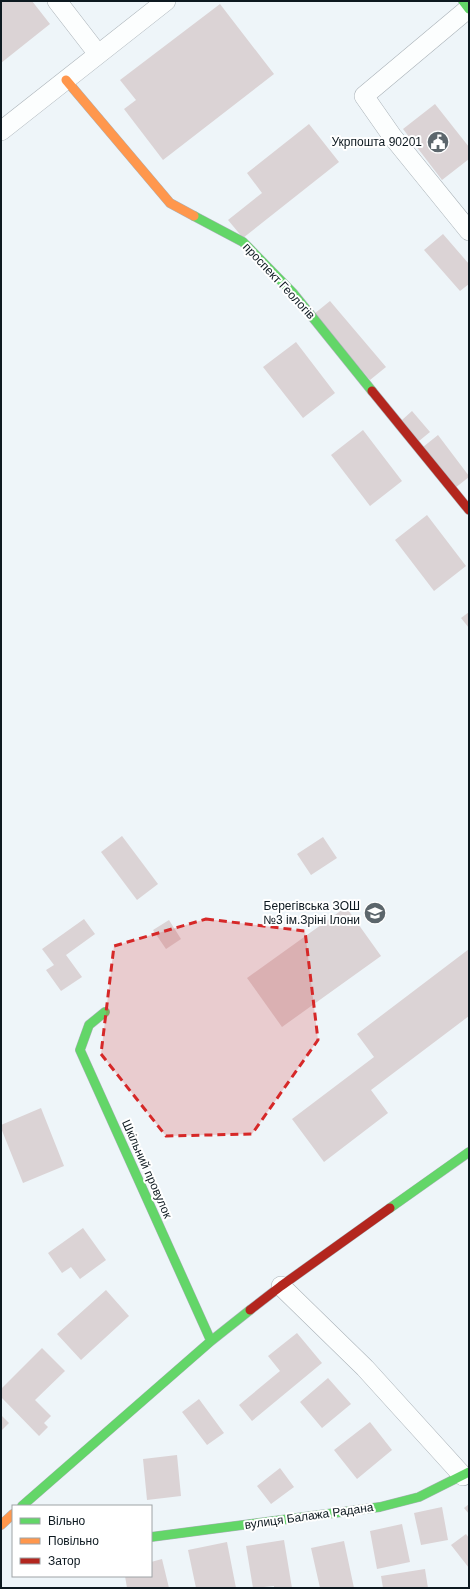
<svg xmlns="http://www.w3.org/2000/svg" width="470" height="1589" viewBox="0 0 470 1589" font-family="Helvetica,sans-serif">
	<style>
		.building { fill: #dbd3d5 }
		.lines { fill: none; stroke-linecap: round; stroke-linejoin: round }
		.street-casing { stroke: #aab2b8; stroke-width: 20 }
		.fast-casing { stroke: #aab2b8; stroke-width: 10 }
		.slow-casing { stroke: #aab2b8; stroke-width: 10 }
		.jam-casing { stroke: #aab2b8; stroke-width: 10 }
		.street { stroke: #fcfefe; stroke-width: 19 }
		.fast { stroke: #63d668; stroke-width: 9 }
		.slow { stroke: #ff974d; stroke-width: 9 }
		.jam { stroke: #b3261e; stroke-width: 9 }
		.marked { fill: #d62828; fill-opacity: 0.2; stroke: #d62828; stroke-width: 3; stroke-dasharray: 8 5; stroke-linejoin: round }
		.labels { text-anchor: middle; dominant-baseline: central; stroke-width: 4; stroke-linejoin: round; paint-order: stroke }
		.poi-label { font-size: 12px; fill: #0d1920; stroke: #fff; text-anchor: end }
		.street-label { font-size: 12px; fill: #0d1920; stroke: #fff }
	</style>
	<rect width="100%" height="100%" fill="#eef5f9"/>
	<path class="building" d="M1,1H32L50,24L1,63Z
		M220,4L274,74L163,160L124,109L136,100L120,80Z
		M435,104L469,147V159L442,180L403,129Z
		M309,124L339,162L243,238L228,220L262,193L247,173Z
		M443,234L469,264V284L460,291L424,250Z
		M330,301L386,367L370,380L314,314Z
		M296,342L335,393L303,418L263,367Z
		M412,411L430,432L419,441L402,420Z
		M363,430L402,481L370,506L331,455Z
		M438,435L469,476V477L455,488L423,447Z
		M427,515L466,566L434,591L395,540Z
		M469,612V628L461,618Z
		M122,836L158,884L137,900L101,852Z
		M323,837L337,858L311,875L297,854Z
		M346,907L381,956L282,1027L247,978Z
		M84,919L95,934L66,955L82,977L61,991L46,970L54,965L42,949Z
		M169,920L181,939L166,949L153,930Z
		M469,949V1016L371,1090L388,1113L324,1162L292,1119L374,1057L357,1034Z
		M41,1108L64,1166L23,1183L1,1128V1125Z
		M83,1228L106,1260L80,1279L71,1267L62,1273L48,1253Z
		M106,1290L129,1316L81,1360L57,1334Z
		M297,1333L322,1363L252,1421L239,1405L280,1371L268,1356Z
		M42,1348L65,1371L35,1400L51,1416L44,1423L48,1427L39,1436L1,1397V1389Z
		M328,1378L351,1404L322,1428L300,1402Z
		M199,1399L224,1433L207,1445L182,1412Z
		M1,1415L9,1423L1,1431Z
		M370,1422L392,1450L357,1479L334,1450Z
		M177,1455L181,1496L147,1500L143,1459Z
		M280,1468L294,1487L271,1504L257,1486Z
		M469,1504V1514L464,1508Z
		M442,1507L448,1540L421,1545L414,1513Z
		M402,1524L410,1562L377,1569L370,1531Z
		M466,1534L469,1538V1568L451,1545Z
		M284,1540L292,1588H274V1586L253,1588L246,1546Z
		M344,1541L354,1588H320L311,1548Z
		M227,1542L236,1588H196L188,1550Z
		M162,1559L169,1588H127L125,1576H151V1562Z
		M425,1569L428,1588H383L381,1576Z"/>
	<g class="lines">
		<g class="street-casing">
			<path id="street" d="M57,1L98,54
				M469,8L364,96L392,136L469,231
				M1,131L166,1
				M281,1286L365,1368L463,1476"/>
		</g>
		<g class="fast-casing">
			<path id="fast" d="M463,1L469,9
				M194,216L243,242L293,293L372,391
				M105,1012L89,1025L80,1050L211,1341
				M390,1208L469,1152
				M22,1506L211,1341L250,1310
				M151,1537L380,1507L419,1497L469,1472"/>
		</g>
		<g class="slow-casing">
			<path id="slow" d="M66,80L170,203L194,216
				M1,1525L13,1514"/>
		</g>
		<g class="jam-casing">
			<path id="jam" d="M372,391L469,510
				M250,1310L281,1286L390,1208"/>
		</g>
		<use href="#street" class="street"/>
		<use href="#fast" class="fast"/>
		<use href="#slow" class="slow"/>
		<use href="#jam" class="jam"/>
	</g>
	<path class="marked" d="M206,919L305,931L318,1040L252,1134L166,1136L101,1054L114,946Z"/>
	<defs>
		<g id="civic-disc" transform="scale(1.15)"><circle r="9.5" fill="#5c666c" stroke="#fff"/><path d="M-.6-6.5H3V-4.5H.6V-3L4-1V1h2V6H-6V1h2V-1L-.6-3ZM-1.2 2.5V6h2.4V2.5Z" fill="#fff"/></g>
		<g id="school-disc" transform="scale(1.15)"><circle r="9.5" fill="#5c666c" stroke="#fff"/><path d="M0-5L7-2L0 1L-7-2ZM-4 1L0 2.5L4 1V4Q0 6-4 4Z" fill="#fff"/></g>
	</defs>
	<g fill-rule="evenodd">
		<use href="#civic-disc" x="438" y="142"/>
		<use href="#school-disc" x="375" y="913"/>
	</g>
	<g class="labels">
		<g class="poi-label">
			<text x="422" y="142">Укрпошта 90201</text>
			<text x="360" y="906">Берегівська ЗОШ<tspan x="360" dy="14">№3 ім.Зріні Ілони</tspan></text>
		</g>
		<g class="street-label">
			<text transform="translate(279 281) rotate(47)">проспект Геологів</text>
			<text transform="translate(147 1169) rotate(66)">Шкільний провулок</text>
			<text transform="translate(309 1516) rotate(-8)">вулиця Балажа Радана</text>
		</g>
	</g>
	<rect width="470" height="1589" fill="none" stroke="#0d1920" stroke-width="4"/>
	<rect x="12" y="1505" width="140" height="72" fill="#ffffff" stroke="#9ea3a6"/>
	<rect x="20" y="1518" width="20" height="6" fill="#63d668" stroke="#9ea3a6"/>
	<text x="48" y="1525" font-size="12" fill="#0d1920">Вільно</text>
	<rect x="20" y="1538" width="20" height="6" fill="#ff974d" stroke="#9ea3a6"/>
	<text x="48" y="1545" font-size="12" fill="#0d1920">Повільно</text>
	<rect x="20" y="1558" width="20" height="6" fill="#b3261e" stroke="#9ea3a6"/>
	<text x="48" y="1565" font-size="12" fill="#0d1920">Затор</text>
</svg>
